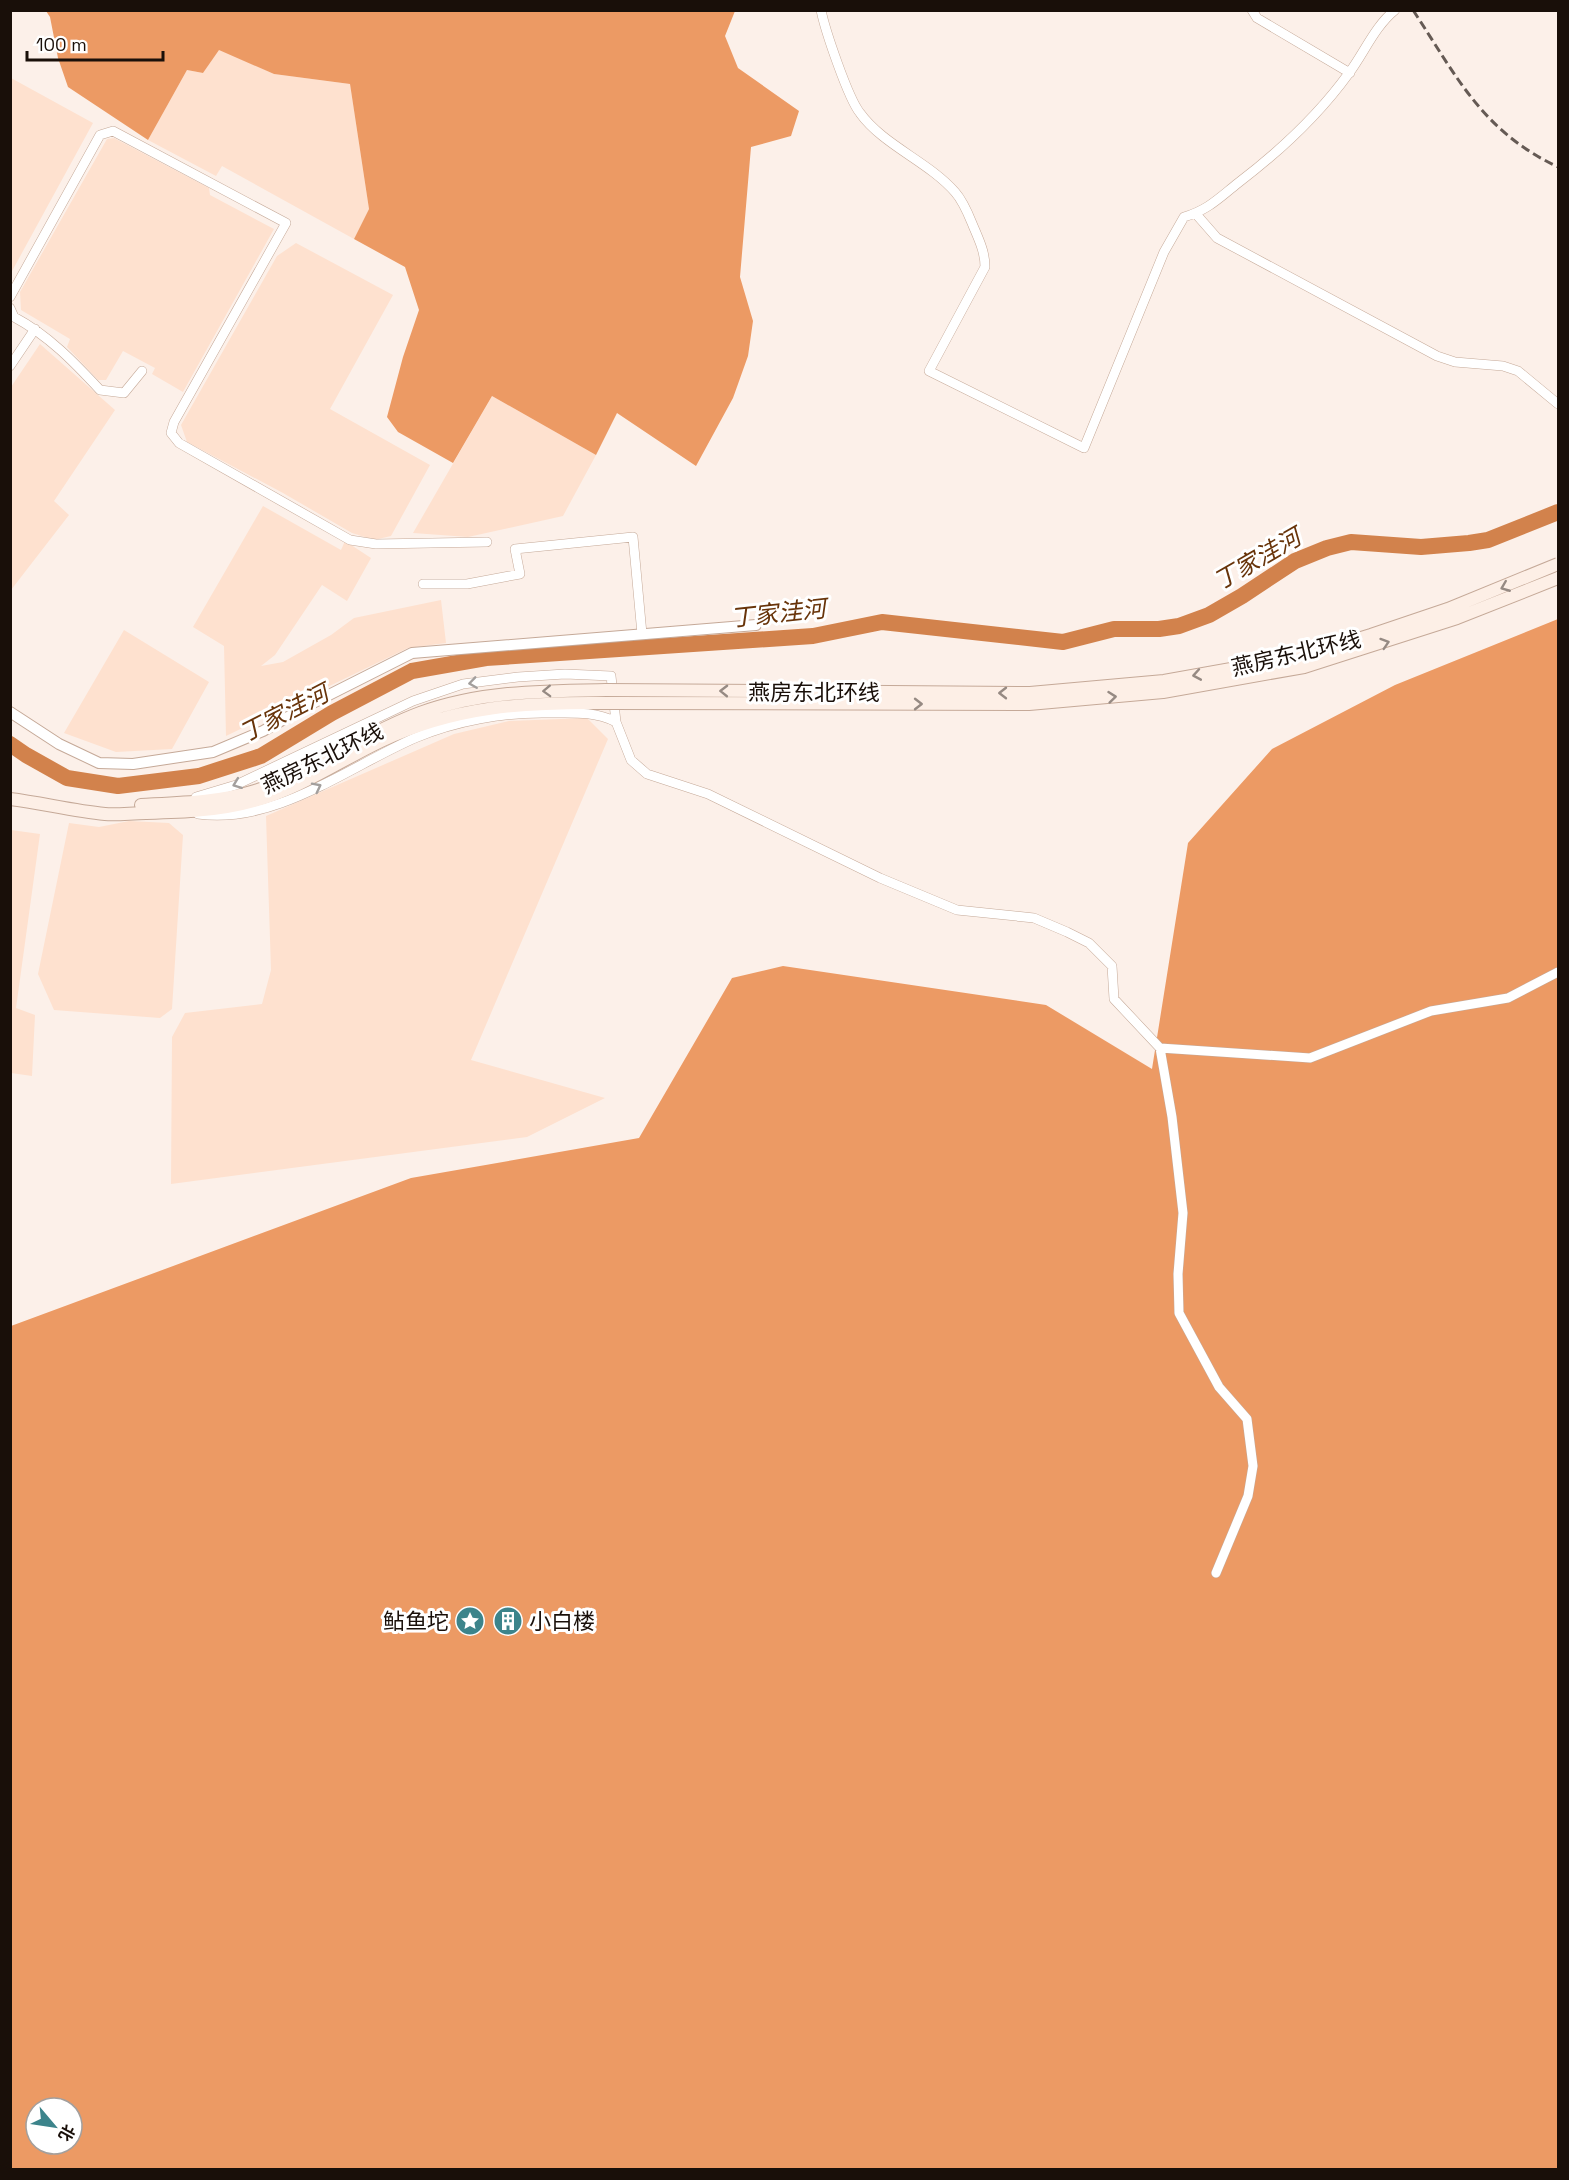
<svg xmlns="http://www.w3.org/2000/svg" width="1569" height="2180" viewBox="0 0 1569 2180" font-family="'Space Grotesk','Noto Sans SC',sans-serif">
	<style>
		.built { fill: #fee1cf }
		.forest { fill: #ec9a64; fill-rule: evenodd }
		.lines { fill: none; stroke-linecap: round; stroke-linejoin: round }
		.river { stroke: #d2824c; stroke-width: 16 }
		.minor-casing { stroke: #c5a998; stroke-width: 10 }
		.tertiary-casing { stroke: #c5a998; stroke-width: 12 }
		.secondary-casing { stroke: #c5a998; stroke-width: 14 }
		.minor { stroke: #fff; stroke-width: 9 }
		.tertiary { stroke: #fff; stroke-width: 10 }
		.secondary { stroke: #fdefe6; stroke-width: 12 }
		.rail { stroke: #655a54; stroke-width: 3; stroke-dasharray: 9 4.5; stroke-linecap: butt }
		.secondary-bridge-casing { stroke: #c5a998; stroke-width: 14; stroke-linecap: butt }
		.secondary-bridge { stroke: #fdefe6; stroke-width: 12 }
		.oneway { stroke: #968a83 }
		.oneway2 { stroke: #a39f9d }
		.labels { text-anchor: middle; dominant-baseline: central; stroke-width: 6; stroke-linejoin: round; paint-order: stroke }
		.street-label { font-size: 22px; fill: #190f09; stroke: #fff }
		.poi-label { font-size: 22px; fill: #190f09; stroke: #fff; text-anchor: end }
		.water-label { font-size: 24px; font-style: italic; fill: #68340a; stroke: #fff }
	</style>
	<rect width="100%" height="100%" fill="#fcf0e9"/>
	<path class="built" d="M219,49L274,74L350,84L369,209L354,239L222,166L216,176L148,140L187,70L203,73Z
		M11,78L93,123L11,273Z
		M114,138L209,188L210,195L274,229L183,392L152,374L155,368L123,351L106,380H98L67,347L70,339L21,310L20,292L107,139Z
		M296,243L393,295L330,409L430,465L391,536L374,540L352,533L283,493L187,442L181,425L277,256Z
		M40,344L115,410L54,501L69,515L11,590V387Z
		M492,396L596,455L563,516L468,537L413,533Z
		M263,506L341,550L345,541L371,558L347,601L322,585L275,655L261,666L283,662L331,635L354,618L441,600L446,643L408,648L226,736L224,646L193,627Z
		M124,630L209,682L172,749L116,752L64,733Z
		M587,718L608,739L471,1060L605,1098L527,1137L171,1184L172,1037L185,1013L262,1004L271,970L266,816L454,734L509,721Z
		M129,821L169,823L183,835L172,1009L160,1018L54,1010L38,974L69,823L99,827Z
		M11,830L40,834L16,1008L35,1015L32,1076L11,1073Z"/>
	<path class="forest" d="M46,11H735L725,36L738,68L799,111L791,136L751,147L740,277L753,321L748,356L733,398L696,466L617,413L596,455L492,396L453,463L398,432L387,417L403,357L419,310L405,267L354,239L369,209L350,84L274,74L219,50L203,73L187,70L148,140L68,87L58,58L50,17Z
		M1558,619V2169L11,2170V1326L411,1178L639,1138L732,978L783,966L1046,1005L1152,1069L1188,843L1272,749L1395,685ZM36,2108H72V2144H36Z"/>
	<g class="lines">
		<path class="river" d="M10,744L26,755L67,778L118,786L199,776L261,756L332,713L412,671L486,658L813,636L882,622L1063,642L1114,629H1159L1179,626L1209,615L1242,596L1295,561L1327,548L1351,542L1421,547L1469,543L1488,540L1558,512"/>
		<g class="minor-casing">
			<path id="minor" d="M821,10C825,30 848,98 860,113C883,145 929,162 955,192C964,202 969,216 974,228C980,242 985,253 985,267L929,371L1084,448L1164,252L1184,217C1208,210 1219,198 1238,183C1280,151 1318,116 1349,73C1364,53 1375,26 1395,10
				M1252,10L1257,18L1350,73
				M1196,214L1217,238L1437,356L1455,362L1503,366L1518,371L1558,404
				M10,297L100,135L113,131L286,223L174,422L171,433L179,443L350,540L376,544L487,542
				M10,308L14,317C48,335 74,362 100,390L124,393L142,371
				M10,366L35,329
				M423,584H467L520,574L515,549L633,537L642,634
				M196,797L236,785L413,701L463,684L518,677L565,674L611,676L616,722L631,760L647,774L708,794L880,878L957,910L1034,918L1067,932L1089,943L1112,966L1114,999L1160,1048L1310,1058L1431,1011L1508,998L1558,972
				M198,814C275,825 348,767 415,738C455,721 504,712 549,713C572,713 595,711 616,722
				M1160,1048L1172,1117L1183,1213L1178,1274L1179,1313L1219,1387L1247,1419L1253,1466L1248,1496L1216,1573"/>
		</g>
		<g class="tertiary-casing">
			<path id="tertiary" d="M10,712L59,744L99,763L133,764L213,752L263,731L311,704L412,653L756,625"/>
		</g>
		<g class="secondary-casing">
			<path id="secondary" d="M10,799C42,803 73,811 105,814C118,815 132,813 146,813C182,812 219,811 254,801C299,789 339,761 381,741C455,706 526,702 607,703
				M141,805C177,803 221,802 255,791C312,772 363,734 420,713C480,691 543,691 606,690"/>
		</g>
		<use href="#minor" class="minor"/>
		<use href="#tertiary" class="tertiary"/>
		<use href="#secondary" class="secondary"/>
		<path class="rail" d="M1413,10C1457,77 1482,131 1558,167"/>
		<g class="secondary-bridge-casing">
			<path id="secondary-bridge" d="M606,690L1030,693L1164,681L1303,656L1371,635L1448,609L1558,564
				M607,703L1029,704L1163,692L1304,667L1457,618L1558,578"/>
		</g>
		<use href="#secondary-bridge" class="secondary-bridge"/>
	</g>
	<defs><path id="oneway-chevron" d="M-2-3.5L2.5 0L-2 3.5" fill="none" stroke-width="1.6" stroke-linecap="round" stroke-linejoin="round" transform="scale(1.5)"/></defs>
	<g class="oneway">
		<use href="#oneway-chevron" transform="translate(1505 587) rotate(158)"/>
		<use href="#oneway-chevron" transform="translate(1385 643) rotate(-18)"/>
		<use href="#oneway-chevron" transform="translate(1197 675) rotate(170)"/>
		<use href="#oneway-chevron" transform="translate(547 691) rotate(178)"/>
		<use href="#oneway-chevron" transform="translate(724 691) rotate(-179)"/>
		<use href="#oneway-chevron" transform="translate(1003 693) rotate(-180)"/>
		<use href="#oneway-chevron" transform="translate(1112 697) rotate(-6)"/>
		<use href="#oneway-chevron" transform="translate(918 704)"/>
	</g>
	<g class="oneway2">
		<use href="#oneway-chevron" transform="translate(473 683) rotate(172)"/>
		<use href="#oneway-chevron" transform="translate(237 784) rotate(159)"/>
		<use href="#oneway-chevron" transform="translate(317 787) rotate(-27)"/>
	</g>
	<defs>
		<g id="sight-disc" transform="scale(1.5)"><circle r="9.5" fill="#3c848b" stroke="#fff"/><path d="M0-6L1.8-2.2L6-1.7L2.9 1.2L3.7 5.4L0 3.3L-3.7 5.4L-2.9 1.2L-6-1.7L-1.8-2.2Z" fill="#fff"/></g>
		<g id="building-disc" transform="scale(1.5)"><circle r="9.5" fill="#3c848b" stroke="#fff"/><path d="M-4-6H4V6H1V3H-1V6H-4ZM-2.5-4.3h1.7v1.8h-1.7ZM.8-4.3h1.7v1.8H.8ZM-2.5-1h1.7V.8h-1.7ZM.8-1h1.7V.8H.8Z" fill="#fff"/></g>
	</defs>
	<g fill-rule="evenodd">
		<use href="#sight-disc" x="470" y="1621"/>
		<use href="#building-disc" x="508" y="1621"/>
	</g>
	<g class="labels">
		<g class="street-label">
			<text transform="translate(1296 653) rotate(-13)">燕房东北环线</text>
			<text x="814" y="692">燕房东北环线</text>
			<text transform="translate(322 758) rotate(-26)">燕房东北环线</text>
		</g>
		<g class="poi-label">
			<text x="449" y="1621">鲇鱼坨</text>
			<text x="529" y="1621" text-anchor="start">小白楼</text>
		</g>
		<g class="water-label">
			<text transform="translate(1257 559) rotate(-30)">丁家洼河</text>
			<text transform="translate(778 613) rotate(-6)">丁家洼河</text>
			<text transform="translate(284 713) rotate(-27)">丁家洼河</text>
		</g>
	</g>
	<rect width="1569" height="2180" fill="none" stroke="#190f09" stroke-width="24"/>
	<g transform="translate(54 2126) rotate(119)"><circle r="28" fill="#ffffff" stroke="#a39f9d" stroke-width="1.5"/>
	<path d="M0-4.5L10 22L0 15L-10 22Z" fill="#3c848b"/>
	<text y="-9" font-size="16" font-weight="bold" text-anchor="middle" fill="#190f09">北</text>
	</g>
	<path d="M27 51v9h136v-9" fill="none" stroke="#190f09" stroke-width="3"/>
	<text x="36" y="51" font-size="18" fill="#190f09" stroke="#ffffff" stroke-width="4.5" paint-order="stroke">100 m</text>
</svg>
